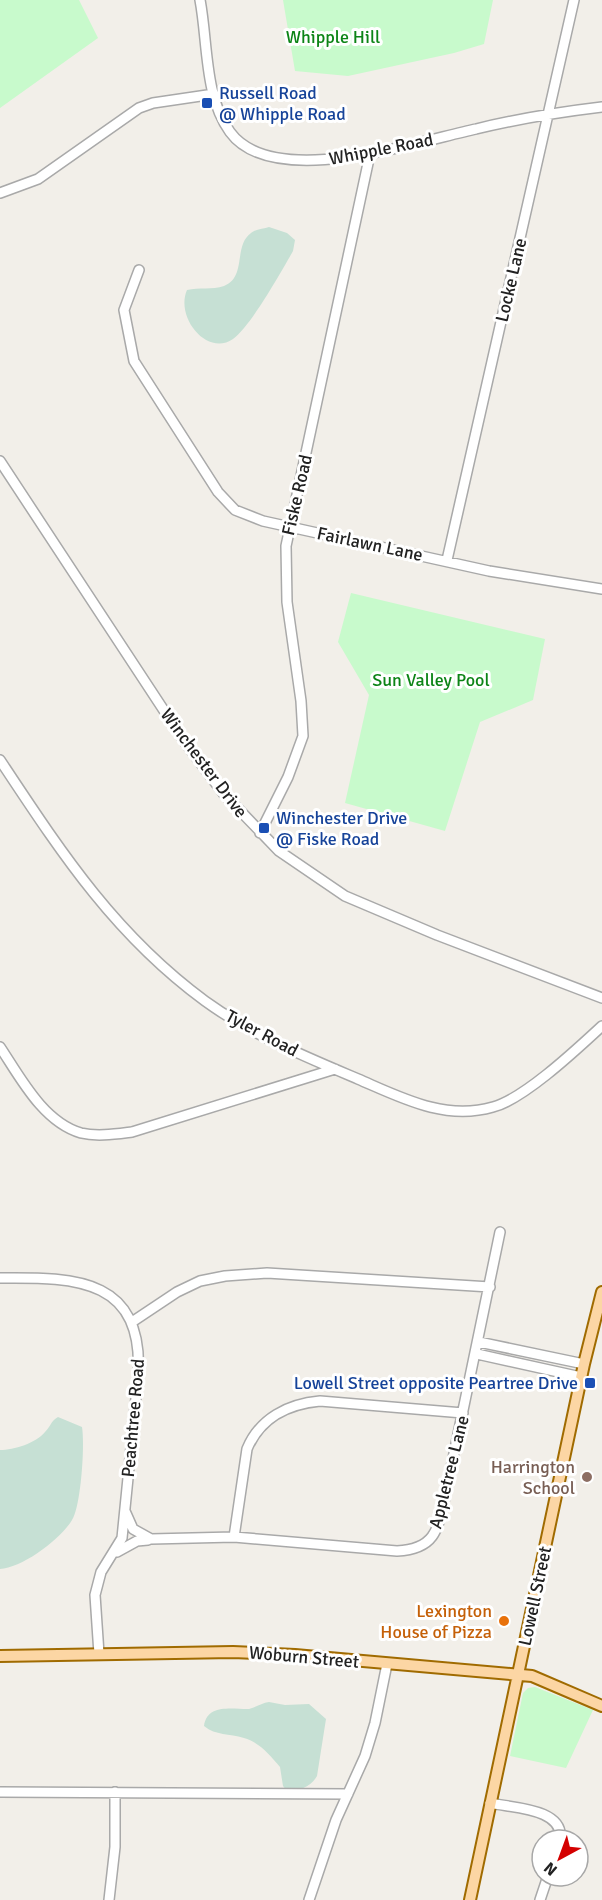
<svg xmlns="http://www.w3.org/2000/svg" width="602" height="1900" viewBox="0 0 602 1900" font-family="Signika,sans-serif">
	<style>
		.wetland { fill: #c6e0d4 }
		.park { fill: #c8facc }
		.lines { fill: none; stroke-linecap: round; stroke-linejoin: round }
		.minor-casing { stroke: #a9a9a9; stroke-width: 12 }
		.major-casing { stroke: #a06b00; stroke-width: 14 }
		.minor { stroke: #fff; stroke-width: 9 }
		.major { stroke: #fcd6a4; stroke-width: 10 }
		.transit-dot { fill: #1a4fb4; stroke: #fff; stroke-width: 2 }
		.education-dot { fill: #8d6e63; stroke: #fff; stroke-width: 2 }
		.food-dot { fill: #e8710a; stroke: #fff; stroke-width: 2 }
		.labels { text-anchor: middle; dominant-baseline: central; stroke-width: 6; stroke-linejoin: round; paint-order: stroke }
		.park-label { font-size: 18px; fill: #0c8416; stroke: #fff }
		.transit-label { font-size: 18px; fill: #164399; stroke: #fff; text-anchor: start }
		.street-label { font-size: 18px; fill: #222; stroke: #fff }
		.education-label { font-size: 18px; fill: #785e54; stroke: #fff; text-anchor: end }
		.food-label { font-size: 18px; fill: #c56008; stroke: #fff; text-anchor: end }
	</style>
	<rect width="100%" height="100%" fill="#f2efe9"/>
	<path class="wetland" d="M269,227L287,233L295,240L293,251C281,272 251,326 233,339C207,357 175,317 187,290C199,287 212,290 224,286C247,277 233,246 251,233C255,229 264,229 269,227Z
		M58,1417L82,1427C85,1444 81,1506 72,1520C61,1539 22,1568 0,1569V1450C14,1450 36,1443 45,1432C51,1426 50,1422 58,1417Z
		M269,1702L285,1705L309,1704L326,1719L317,1776C311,1787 299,1791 287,1791L283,1786L280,1767C270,1755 259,1742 244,1738C229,1733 216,1736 204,1726C207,1704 231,1709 247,1709C253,1709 261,1703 269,1702Z"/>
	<path class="park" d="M0,0H79L98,38L0,108Z
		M283,0H493L484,44L454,53L348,76L295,71Z
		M351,593L545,639L533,700L480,722L445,831L345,803L369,695L338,642Z
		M535,1687L593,1710L566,1768L510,1756L523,1693L528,1688Z"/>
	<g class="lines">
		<g class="minor-casing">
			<path id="minor" d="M200,0C208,42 204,96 230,132C273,191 419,141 476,129C517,119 560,112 602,107
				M0,193L38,179L139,108L153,103L214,94
				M139,270L124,310L134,361L218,492L235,510L263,521L489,571L602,589
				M0,461L184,741L223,793L279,851L345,896L437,935L602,998
				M447,560L574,0
				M0,760C61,852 114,934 205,1001C252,1035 306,1057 358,1079C402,1098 445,1121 493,1107C524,1099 577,1049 602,1026
				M260,833L288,777L303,736L301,701L287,602L286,546L370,154
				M0,1047C20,1077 43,1122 81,1133C97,1137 116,1134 132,1132L335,1069
				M0,1278C78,1277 145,1279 138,1378L122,1538L101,1572L95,1595L99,1654
				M132,1322L177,1292L200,1281L225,1276L267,1273L490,1287
				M479,1342L584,1364
				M477,1354L581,1377
				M125,1511L133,1529L151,1539L234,1537L397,1551C435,1549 438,1530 445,1497L500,1232
				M234,1537L247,1449C260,1418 288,1404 320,1401L463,1413
				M117,1552L137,1541L148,1540
				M0,1792L348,1794
				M490,1803C512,1808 565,1808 560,1840
				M109,1900L115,1847V1792
				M309,1900L336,1820L365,1756L375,1723L387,1664
				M540,1900L548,1876"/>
		</g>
		<g class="major-casing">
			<path id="major" d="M0,1656L233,1652L295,1655L532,1676L602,1706
				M470,1900L584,1364L602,1292"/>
		</g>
		<use href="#minor" class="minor"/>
		<use href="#major" class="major"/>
	</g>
	<g class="transit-dot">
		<rect x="201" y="97" width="12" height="12" rx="3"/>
		<rect x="258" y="822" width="12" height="12" rx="3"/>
		<rect x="584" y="1377" width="12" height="12" rx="3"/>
	</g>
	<circle class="education-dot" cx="587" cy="1477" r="6"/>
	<circle class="food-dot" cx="504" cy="1621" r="6"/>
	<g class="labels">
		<g class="park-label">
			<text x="333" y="37">Whipple Hill</text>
			<text x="431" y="680">Sun Valley Pool</text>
		</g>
		<g class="transit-label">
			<text x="219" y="93">Russell Road<tspan x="219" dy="21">@ Whipple Road</tspan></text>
			<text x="276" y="818">Winchester Drive<tspan x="276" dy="21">@ Fiske Road</tspan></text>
			<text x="578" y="1383" text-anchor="end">Lowell Street opposite Peartree Drive</text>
		</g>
		<g class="street-label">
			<text transform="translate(381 149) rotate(-11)">Whipple Road</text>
			<text transform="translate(511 280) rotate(-77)">Locke Lane</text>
			<text transform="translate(297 495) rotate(-77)">Fiske Road</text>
			<text transform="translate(370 544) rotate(12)">Fairlawn Lane</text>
			<text transform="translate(204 763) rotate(53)">Winchester Drive</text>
			<text transform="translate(262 1033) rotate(28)">Tyler Road</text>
			<text transform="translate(133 1418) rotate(-85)">Peachtree Road</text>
			<text transform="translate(449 1472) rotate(-76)">Appletree Lane</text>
			<text transform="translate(535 1596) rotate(-78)">Lowell Street</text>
			<text transform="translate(304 1657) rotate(5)">Woburn Street</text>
		</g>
		<g class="education-label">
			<text x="575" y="1467">Harrington<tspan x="575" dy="21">School</tspan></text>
		</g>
		<g class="food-label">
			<text x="492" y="1611">Lexington<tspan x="492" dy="21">House of Pizza</tspan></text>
		</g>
	</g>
	<g transform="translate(560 1858) rotate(221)"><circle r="28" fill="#ffffff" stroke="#a7a7a7" stroke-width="1.5"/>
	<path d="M0-4.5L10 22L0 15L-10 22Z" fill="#d40000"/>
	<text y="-9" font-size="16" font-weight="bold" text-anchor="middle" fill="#222222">N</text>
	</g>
</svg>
